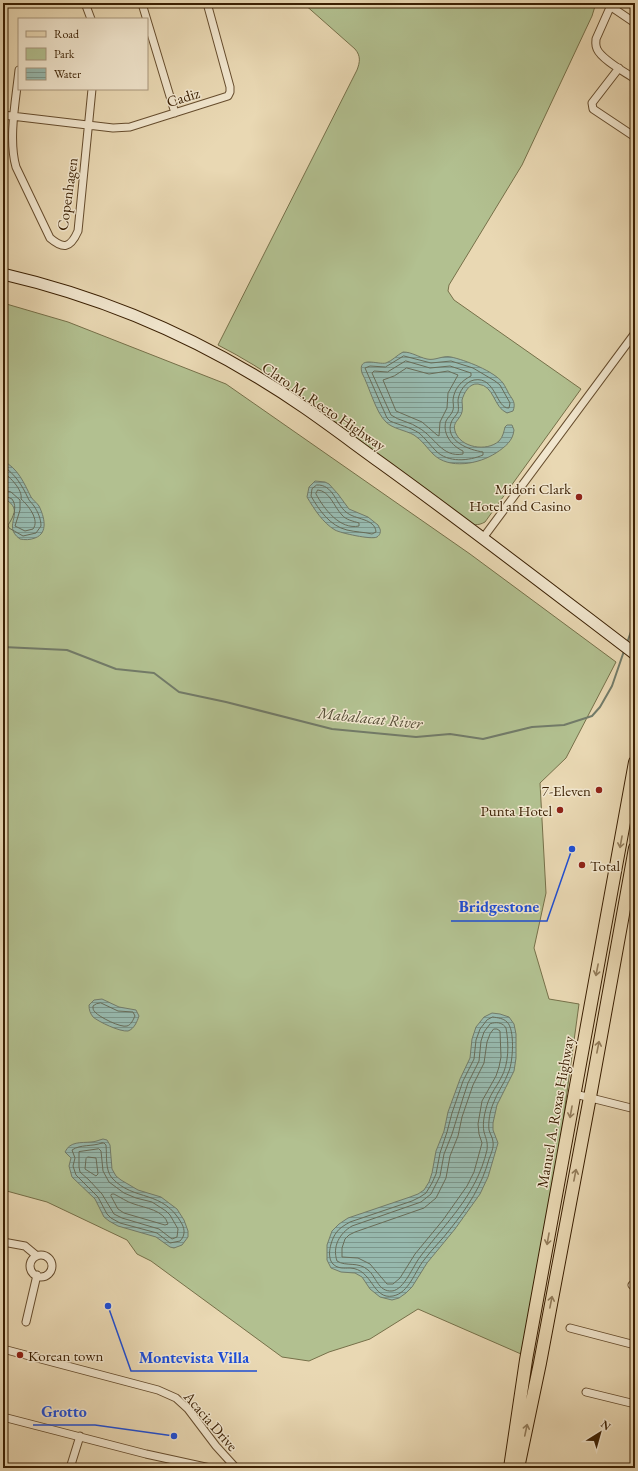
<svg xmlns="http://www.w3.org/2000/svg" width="638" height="1471" viewBox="0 0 638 1471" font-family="'EB Garamond',serif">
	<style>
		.green { fill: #b2c090; stroke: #767049 }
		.water { fill: url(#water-rules); stroke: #727b69 }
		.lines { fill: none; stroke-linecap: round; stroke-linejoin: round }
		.shore { stroke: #686c58; stroke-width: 1 }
		.stream { stroke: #727b69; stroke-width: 2 }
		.street-casing { stroke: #664d2e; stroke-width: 9 }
		.secondary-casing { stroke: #3a1f02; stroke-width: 13 }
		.primary-casing { stroke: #3a1f02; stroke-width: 14 }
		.street { stroke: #f1e6ce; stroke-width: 7 }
		.secondary { stroke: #f1e6ce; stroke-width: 11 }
		.primary { stroke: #e9d8b3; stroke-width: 12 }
		.oneway { stroke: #927c5a }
		.poi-dot { fill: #8f2418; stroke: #f1e6ce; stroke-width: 1.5 }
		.labels { text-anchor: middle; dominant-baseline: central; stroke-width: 3; stroke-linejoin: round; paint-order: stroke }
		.street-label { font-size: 15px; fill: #3a1f02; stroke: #f1e6ce }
		.poi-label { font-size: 15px; fill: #3a1f02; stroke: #f1e6ce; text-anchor: end }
		.water-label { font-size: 16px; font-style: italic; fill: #564d36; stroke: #f1e6ce }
		.leader { fill: none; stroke: #1d4ed8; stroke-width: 1.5 }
		.callout-dot { fill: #1d4ed8; stroke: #f1e6ce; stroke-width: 1.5 }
		.callout-label { font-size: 16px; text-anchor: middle; font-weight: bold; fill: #1d4ed8; stroke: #f1e6ce; stroke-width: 3; stroke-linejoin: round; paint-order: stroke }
	</style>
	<defs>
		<pattern id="water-rules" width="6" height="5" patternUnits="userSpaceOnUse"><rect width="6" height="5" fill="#97b9ae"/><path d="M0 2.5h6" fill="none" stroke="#7c968b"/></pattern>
	</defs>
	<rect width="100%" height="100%" fill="#e9d8b3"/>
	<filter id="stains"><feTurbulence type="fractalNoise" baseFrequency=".005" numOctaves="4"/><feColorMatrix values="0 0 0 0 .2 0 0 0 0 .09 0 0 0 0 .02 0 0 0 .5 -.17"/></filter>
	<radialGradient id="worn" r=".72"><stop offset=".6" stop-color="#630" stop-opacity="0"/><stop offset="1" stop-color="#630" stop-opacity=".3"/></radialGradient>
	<path class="green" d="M303,3H596L592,16L522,165L449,285L448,291L454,300L581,389L485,522C478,526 473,525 466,522C429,493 392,465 355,437C311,403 267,370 218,345L357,70C360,62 361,56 355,49Z
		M3,303L68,322L226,384L470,554L616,662L566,758L540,783L546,893L534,948L549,999L579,1004L558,1159L521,1354L418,1309L370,1339L329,1352L309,1361L282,1357L151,1261L137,1254L127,1240L47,1202L3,1190Z"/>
	<path class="water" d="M403,352C412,352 418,357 427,359C435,361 443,355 451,357C465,360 494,371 503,383C505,386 507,390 509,394C513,400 516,403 513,411L507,413C493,407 495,386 478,384C469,383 464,393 462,400C462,404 463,408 462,412C460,420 452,422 455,431C460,448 487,452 499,441C503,437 504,431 505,427L507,425H512L514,430C513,441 505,447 496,453C479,464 449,470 433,454C427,448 422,440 414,435C405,430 393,429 386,422C376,413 369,386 362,373C357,355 378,365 386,363C392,361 397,355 403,352Z
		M3,461C18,468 24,483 31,497C33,500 37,503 39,506C44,516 49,533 35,538C30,540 25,540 20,539C0,525 29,511 3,498Z
		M315,481L325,482L329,484L338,494L349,509L368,517L378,525L380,529C381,532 380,535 377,537C372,540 340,533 335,530C323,523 314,509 307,497L309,487Z
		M102,999L119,1007L136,1010L139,1016C137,1022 134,1029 128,1031C120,1032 99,1022 93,1017C90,1013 89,1010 89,1005L94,1000Z
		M492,1013L500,1014L509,1017L514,1024L516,1034V1058L514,1071L497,1105L493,1123V1130L498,1143L488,1177L480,1194L455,1229L427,1263L412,1287L406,1293L399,1298L392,1300L380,1297L370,1289L362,1277L355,1273L341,1272L331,1268L327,1260V1245L332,1231L339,1224L348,1218L410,1197L418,1194L424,1190L429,1182L432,1173L436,1151L444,1131L448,1112L460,1079L470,1058L472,1039L476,1027L484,1017Z
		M103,1139L107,1140L110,1145L112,1169L116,1176L121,1180L138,1190L161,1197L177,1209L184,1220L188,1231V1237L182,1245L174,1248L170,1247L156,1237L118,1226L109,1221L104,1217L95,1199L72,1177L69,1166L71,1158L65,1152C70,1141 81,1143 91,1142C95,1142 99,1140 103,1139Z"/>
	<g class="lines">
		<path class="shore" d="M404,356L431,363L451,361L473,368L495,381L500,385L510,403L509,408C496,409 496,376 474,380C465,382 459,392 458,400C458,404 459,409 458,412C456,416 452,419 451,423C445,441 469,450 483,452V455C469,461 448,463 436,451C430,445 425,438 419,433C410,427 399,425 390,421L387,418L365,368L370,366L385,367Z
			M406,361L430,368L450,366L471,373V376C461,381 454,389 453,400C453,403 454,407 453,410C452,414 448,417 446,421C442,434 452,446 463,451V454C442,458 435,437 419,428C411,422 399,421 391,415L372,373L374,371L387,372Z
			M407,368L429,374L448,371L458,375L448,393L447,408L440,422L439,436L437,435L422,422L396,411L383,380L394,376Z
			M3,466C15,474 22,485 28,498C29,501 32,503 34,506C38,512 41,519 41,526L36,533L23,536L9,528L8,525C13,518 18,507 12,499L3,495
			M3,472C10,477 23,490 21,499C28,505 40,520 33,529L25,531L15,526L20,510V500L11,492L3,490
			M317,485C333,484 336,504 346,512C355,520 375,518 376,532L372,534C364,532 355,532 347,530C330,526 319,510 311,496L312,489Z
			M318,490C330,491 334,507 342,515C346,520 353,521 359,523V526C340,530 324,509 316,494Z
			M101,1003L118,1011L133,1012L135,1016C133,1020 131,1025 127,1026C121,1028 99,1017 95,1012C93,1010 93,1009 93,1006L96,1004Z
			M493,1017C498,1018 503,1018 507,1022C515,1029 513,1061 509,1071C505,1083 497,1092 493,1104C490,1111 488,1122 489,1130C490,1134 493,1138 493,1142C494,1147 491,1154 489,1159C482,1185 468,1207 451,1228C443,1239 432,1249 424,1260C415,1271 409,1293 393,1296C372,1300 373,1269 350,1268C344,1268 338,1269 333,1264C326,1257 331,1240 336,1233C339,1228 345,1225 350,1222L412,1201L420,1197L426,1193L432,1183L436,1174L440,1153L447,1132L452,1113L463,1081L474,1059L476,1040L480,1029L487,1020Z
			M493,1023C498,1022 503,1023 506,1028C509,1044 509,1064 501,1078C497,1086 491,1093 488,1102C485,1111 482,1123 484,1132C486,1139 488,1142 487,1150C476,1196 447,1221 420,1257C413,1266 404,1290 392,1291C378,1292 376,1276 368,1270C358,1261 346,1267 337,1261C332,1246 340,1233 352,1226L421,1202L431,1194L440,1176L444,1154L452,1134L463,1098L468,1083L479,1061L481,1041L484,1032L490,1024Z
			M494,1029H497L500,1031L501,1057L499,1067L496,1076L482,1101L478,1124L479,1134L482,1143L474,1172L467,1186L443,1220L415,1254L400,1278L393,1284H387L370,1264L358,1258L342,1257V1248L345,1239L349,1235L355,1232L424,1208L436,1198L446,1178L450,1156L458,1136L462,1117L473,1085L484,1063L487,1042L490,1034Z
			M102,1143H104L106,1145C107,1156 105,1170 112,1178C134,1202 163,1189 182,1224C185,1230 185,1236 180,1241L170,1243L157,1233L120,1223L111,1218L107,1214L98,1197L76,1175L73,1166L75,1158L72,1150C81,1144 91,1147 102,1143Z
			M99,1149L101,1151L103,1171L109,1182L124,1193L136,1198L152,1202L166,1211L170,1215L178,1229L177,1237L172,1239L159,1229L122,1218L114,1214L102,1194L89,1180L80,1172L79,1167V1152Z
			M88,1157L96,1158L98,1174L96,1176L85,1169L86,1159Z
			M112,1194H114C120,1197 127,1202 134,1204C145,1208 164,1210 168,1224L165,1225L124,1213L118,1209L111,1196Z"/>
		<path class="stream" d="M627,643L635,620
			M3,647L67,650L116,669L154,673L179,692L226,702L332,729L416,737L450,734L483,739L532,727L564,725L592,716L600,707L612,686L624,651"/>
		<g class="street-casing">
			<path id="street" d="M85,3L91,19
				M612,3L596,39C596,43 595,45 597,49C602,60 625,72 635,79
				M610,6L635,23
				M143,7L175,113
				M619,68L592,103L593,109L635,137
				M19,70C16,99 8,139 16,167L50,238C63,249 70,249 78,231L92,89
				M3,115L113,128L130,127L228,96L230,92V87L207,3
				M483,538L635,333
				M575,1094L635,1109
				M3,1242L25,1246L37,1256
				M30 1266a11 11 0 1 1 22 0a11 11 0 1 1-22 0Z
				M632,1285L635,1286
				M26,1322L37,1275
				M570,1328L635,1345
				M3,1349L158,1390L176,1398L188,1409L216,1446L236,1468
				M586,1392L635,1404
				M3,1417L146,1454L210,1468
				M70,1468L80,1436"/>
		</g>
		<g class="secondary-casing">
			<path id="secondary" d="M3,274C111,299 214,345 305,408C331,426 356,445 381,463C467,525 551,590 635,654"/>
		</g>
		<g class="primary-casing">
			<path id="primary" d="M510,1468L526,1360L635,762
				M518,1468L540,1363L590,1097L635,848"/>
		</g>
		<use href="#street" class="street"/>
		<use href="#secondary" class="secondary"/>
		<use href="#primary" class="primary"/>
	</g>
	<defs><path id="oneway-shaft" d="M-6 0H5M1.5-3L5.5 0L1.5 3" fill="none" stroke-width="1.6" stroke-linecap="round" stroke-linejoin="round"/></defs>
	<g class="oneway">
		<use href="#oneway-shaft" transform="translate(621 842) rotate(100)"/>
		<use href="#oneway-shaft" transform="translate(597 970) rotate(101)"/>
		<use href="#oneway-shaft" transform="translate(598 1047) rotate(-79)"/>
		<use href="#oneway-shaft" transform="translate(571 1112) rotate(100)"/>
		<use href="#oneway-shaft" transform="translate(575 1175) rotate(-79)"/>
		<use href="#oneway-shaft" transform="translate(548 1239) rotate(100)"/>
		<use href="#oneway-shaft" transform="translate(551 1302) rotate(-79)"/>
		<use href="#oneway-shaft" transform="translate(526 1430) rotate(-78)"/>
	</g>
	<g class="poi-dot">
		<circle cx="579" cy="497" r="4"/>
		<circle cx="599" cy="790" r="4"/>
		<circle cx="560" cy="810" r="4"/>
		<circle cx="582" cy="865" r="4"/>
		<circle cx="20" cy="1355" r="4"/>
	</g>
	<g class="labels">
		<g class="street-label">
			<text transform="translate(183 97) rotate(-17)">Cadiz</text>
			<text transform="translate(67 194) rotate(-82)">Copenhagen</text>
			<text transform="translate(324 406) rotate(34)">Claro M. Recto Highway</text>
			<text transform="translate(555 1112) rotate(-80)">Manuel A. Roxas Highway</text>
			<text transform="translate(211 1421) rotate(49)">Acacia Drive</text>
		</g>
		<g class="poi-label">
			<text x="571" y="488">Midori Clark<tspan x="571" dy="17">Hotel and Casino</tspan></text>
			<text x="591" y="790">7-Eleven</text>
			<text x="552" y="810">Punta Hotel</text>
			<text x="590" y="865" text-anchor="start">Total</text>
			<text x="28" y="1355" text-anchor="start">Korean town</text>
		</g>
		<g class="water-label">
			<text transform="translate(370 718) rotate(6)">Mabalacat River</text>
		</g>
	</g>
	<path class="leader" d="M572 849L547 921H451M108 1306L131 1371H257M174 1436L95 1425H33"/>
	<g class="callout-dot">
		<circle cx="572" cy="849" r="4"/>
		<circle cx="108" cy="1306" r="4"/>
		<circle cx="174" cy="1436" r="4"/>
	</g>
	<g class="callout-label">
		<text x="499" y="912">Bridgestone</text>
		<text x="194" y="1363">Montevista Villa</text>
		<text x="64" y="1417">Grotto</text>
	</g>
	<rect width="638" height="1471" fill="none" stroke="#e9d8b3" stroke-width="16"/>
	<rect x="4" y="4" width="630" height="1463" fill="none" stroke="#3a1f02" stroke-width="2"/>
	<rect x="8" y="8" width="622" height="1455" fill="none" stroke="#3a1f02"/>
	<rect x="18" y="18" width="130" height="72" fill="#f1e6ce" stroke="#a8967c"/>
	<rect x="26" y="31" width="20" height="6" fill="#e9d8b3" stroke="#a8967c"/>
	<text x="54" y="38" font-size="12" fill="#3a1f02">Road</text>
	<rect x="26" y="48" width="20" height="12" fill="#b2c090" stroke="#a8967c"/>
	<text x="54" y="58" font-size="12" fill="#3a1f02">Park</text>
	<rect x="26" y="68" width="20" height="12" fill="url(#water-rules)" stroke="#a8967c"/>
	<text x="54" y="78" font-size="12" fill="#3a1f02">Water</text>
	<g transform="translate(600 1433) rotate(37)" stroke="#f1e6ce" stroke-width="3" paint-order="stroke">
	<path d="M0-3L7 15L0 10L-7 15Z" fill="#3a1f02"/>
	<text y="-6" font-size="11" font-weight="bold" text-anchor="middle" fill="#3a1f02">N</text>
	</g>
	<rect width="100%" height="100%" filter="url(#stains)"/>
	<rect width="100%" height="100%" fill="url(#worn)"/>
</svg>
